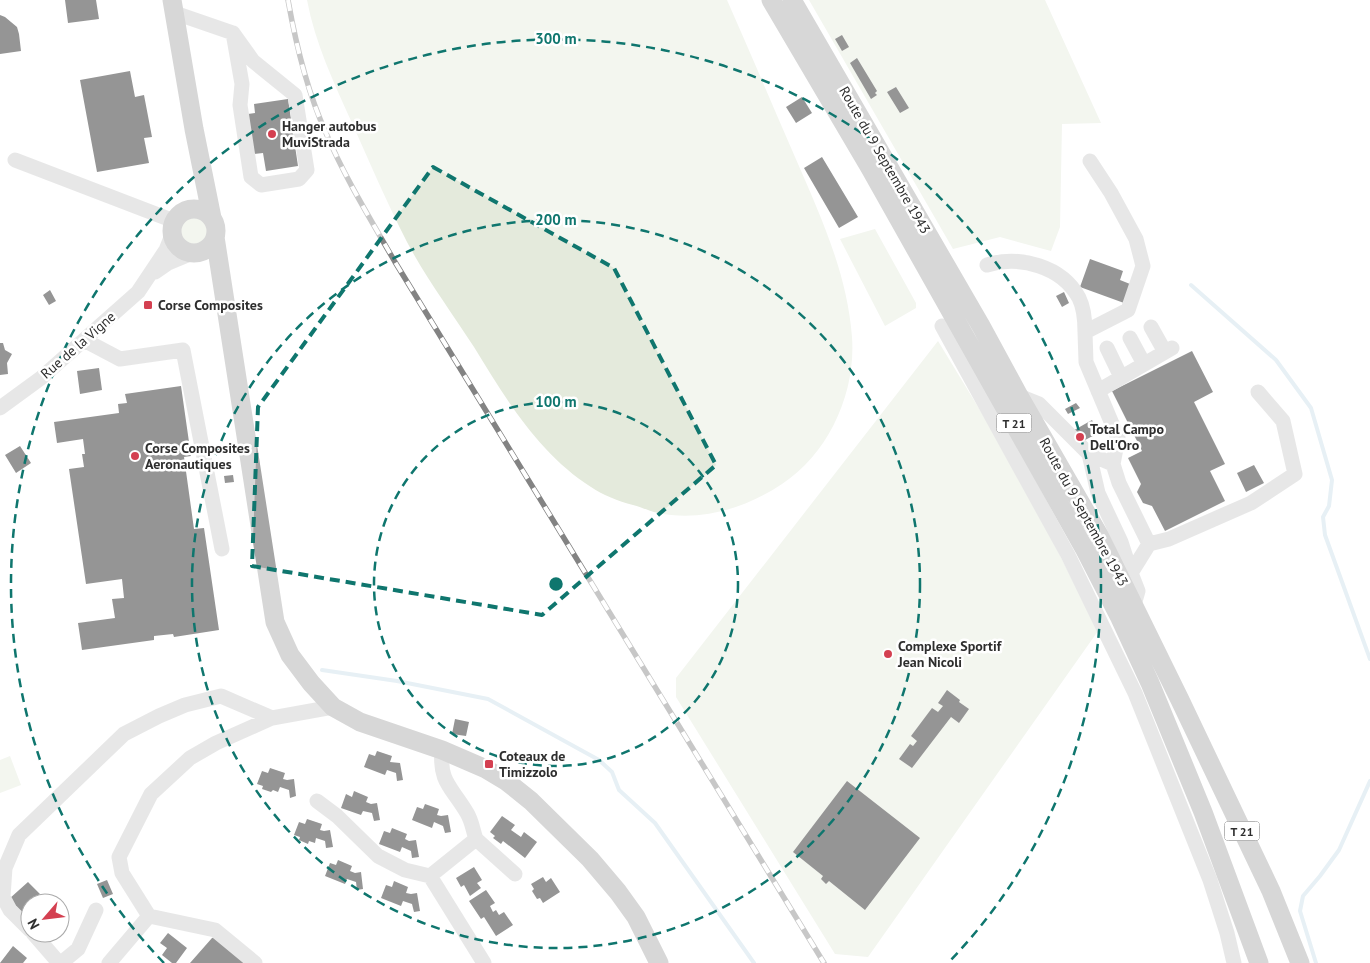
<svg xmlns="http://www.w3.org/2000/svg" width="1370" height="963" viewBox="0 0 1370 963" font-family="'PT Sans',sans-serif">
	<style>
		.green { fill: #e4eadc }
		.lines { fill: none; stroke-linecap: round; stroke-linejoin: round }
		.stream { stroke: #cadee8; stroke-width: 4 }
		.building { fill: #151515 }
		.minor { stroke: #cbcbcb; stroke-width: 15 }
		.major { stroke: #a6a6a6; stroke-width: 19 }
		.rail-casing { stroke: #838383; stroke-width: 5.5 }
		.rail { stroke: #fff; stroke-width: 4; stroke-dasharray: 11; stroke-linecap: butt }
		.marked { fill: none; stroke: #0f766e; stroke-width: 4; stroke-dasharray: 10 6; stroke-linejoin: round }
		.ring { fill: none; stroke: #0f766e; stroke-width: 2.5; stroke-dasharray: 9 6 }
		.poi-dot { fill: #d44051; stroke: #fff; stroke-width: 2 }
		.labels { text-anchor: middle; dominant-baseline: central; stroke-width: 5; stroke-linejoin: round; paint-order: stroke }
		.shield { fill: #fff; stroke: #6d6d6d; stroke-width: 1 }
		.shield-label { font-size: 12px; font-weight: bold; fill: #2e2e2e }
		.poi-label { font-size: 14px; font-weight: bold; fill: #2e2e2e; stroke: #fff; text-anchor: start }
		.street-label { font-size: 14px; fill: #2e2e2e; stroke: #fff }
		.centre { fill: #0f766e; stroke: #fff; stroke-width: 2.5 }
		.ring-label { font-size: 15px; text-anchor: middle; font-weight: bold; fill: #0f766e; stroke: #fff; stroke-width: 5; stroke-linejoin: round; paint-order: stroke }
	</style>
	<rect width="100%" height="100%" fill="#fff"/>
	<path class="green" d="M307,0H727C750,52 772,104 795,157C820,215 847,272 852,337C856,393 829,453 782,484C746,508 701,522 658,513C649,511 641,507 633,505C618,501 603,495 591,487C539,454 505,398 474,347C452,313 426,278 407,242C387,203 370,163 352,123C334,83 315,43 307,0Z
		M809,0H1045L1101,123L1062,124L1060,227L1051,251L1000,237L953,249Z
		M177 232a17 17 0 1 1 34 0a17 17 0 1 1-34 0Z
		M875,229L916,303V308L885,326L840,239Z
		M938,341L1020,476L1098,631L868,957L835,954L676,697V678Z
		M10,756L21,785L0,793V760Z"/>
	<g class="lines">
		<path class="stream" d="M1191,285L1276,360L1311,408L1332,480L1329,506L1323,517L1325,535L1370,659
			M322,670L397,681L488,699L599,760L612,772L619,790L655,823L754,963
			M1316,963L1300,911L1303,896L1320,876L1339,850L1370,781"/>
	</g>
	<path class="building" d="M65,0H96L99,19L68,23Z
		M0,15L5,17L17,27L19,34L21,51L0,54Z
		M842,35L849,47L842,51L835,39Z
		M857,58L877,91L875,93L877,95L871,99L850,63Z
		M130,71L135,97L144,95L152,137L144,138L149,163L97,172L80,80Z
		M896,87L909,108L900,113L887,92Z
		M802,97L812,113L796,123L786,107Z
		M288,99L298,166L266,171L263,153L254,154L248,114L255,113L254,104Z
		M822,157L858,217L839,228L804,168Z
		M1090,259L1123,271L1120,280L1130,284L1124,303L1080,287Z
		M50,290L56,301L49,305L43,295Z
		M1064,292L1069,303L1062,307L1056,296Z
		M0,343H3L5,350L12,354L7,363L8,374L0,375Z
		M1192,351L1213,392L1194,402L1225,464L1210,471L1225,501L1165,531L1152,506L1143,503L1137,492L1141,484L1128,458L1142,451L1112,391Z
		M99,368L102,390L80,394L77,371Z
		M181,386L191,456L184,457L194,529L204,528L219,630L174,637L173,634L154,636V640L82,650L78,623L115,618L112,599L124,598L122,579L86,584L69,469L84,467L82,454H85L83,439L57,443L54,422L119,413L118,404L127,403L125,394Z
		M1076,403L1080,408L1068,414L1065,409Z
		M1092,420L1099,433L1075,445L1069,433Z
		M20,446L31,463L16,473L5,455Z
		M1254,465L1264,483L1246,492L1237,473Z
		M233,475L234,482L225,483L224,476Z
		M947,690L960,700L959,702L969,709L959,723L951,717L912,768L899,759L910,744L913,746L917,741L911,736L932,708L938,712L943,706L938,703Z
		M455,719L469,722L466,736L452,734Z
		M377,751L392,756L390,762L400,763L403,780L397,781L396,773L387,770L385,775L364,767L369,754L375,756Z
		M270,768L285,773L283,779L287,780L294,779L296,796L290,798L289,790L280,787L278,792L273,790L271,792L262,789L263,786L257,784L262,771L268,773Z
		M847,781L920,838L865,910L829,881L826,884L821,879L823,876L793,852Z
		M354,791L368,797L366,802L371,804L377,803L380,820L374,821L372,813L363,811L361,815L341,808L346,794L352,797Z
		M425,804L439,809L437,815L441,816L448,815L451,832L445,833L443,826L434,822L432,828L412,820L417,807L423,809Z
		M502,816L515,825L511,830L521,837L524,832L537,842L525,858L503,841L501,844L493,838L495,836L490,832Z
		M307,819L322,824L320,830L324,831L330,830L333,847L326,848L325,841L316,838L315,843L309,841L308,844L299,840L300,837L294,835L299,822L305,824Z
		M392,828L407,834L405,839L409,841L416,840L419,857L412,858L411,851L402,847L400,852L379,844L384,831L390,833Z
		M338,860L352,866L350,871L355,873L361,872L363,889L357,890L356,882L347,879L345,884L325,876L330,863L336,865Z
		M474,867L482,880L477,883L481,888L470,896L464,885L461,887L456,878Z
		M543,877L546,882L551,878L560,892L543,903L540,898L537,899L532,891L534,889L531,884Z
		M107,880L113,894L103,898L97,884Z
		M394,881L408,887L406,893L411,894L417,893L420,911L414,912L412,904L403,901L401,906L381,898L386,885L392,887Z
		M28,882L40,894L33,901L35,903H30V921L9,899Z
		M486,890L495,903L490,906L493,912L496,910L499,915L504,912L513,925L496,936L484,917L481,919L469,901Z
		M168,933L187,948L176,963H172L162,955L167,948L160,943Z
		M220,937L251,963H190L212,938Z
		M13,946L27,958L23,963H0Z"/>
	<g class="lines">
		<path class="minor" d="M175,13L233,33L253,61L295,95L307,170L299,179L261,185L251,177L240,105L242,84L233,33
			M15,160L174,221
			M1090,161L1111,193L1136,239L1143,266L1128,310L1085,332L1086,362L1118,438L1113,464
			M987,265C1019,255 1062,266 1079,298C1084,308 1085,321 1085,332
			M155,272L168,263L192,253
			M942,326L1068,555L1135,693L1210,880L1227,933L1234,963
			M1151,327L1165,352
			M1130,338L1144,364
			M84,340L120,359L183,350L222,549
			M1107,348L1121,377
			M1098,391L1172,348
			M1019,396L1039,404L1089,454L1098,493L1121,542L1131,573L1138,591L1134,605
			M0,408L41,378L138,292L166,250L172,235
			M1089,454L1113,464L1119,483L1149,544L1131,573
			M1149,544L1169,539L1251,503L1295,474L1283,421L1258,392
			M317,801L337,816L378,856L405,870L430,876L476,839C473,831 472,821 467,813C452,787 439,783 442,750
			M476,839L515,874
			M430,876L484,963
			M149,916L215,930L255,963
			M30,930L10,910L3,897L5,868L19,835L124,734L159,716L185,705L221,696L272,718L333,707
			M33,933L59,963
			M61,963L78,949L96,910
			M109,963L149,916L122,873L119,857L151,794L190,758L216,743L272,718"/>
		<path class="major" d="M172,0L194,129L212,218
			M771,0L870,168L1084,548L1120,618L1150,683L1203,812L1259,963
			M792,0L981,326L1019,396L1099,535L1180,700L1271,891L1300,963
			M172 231a22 22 0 1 1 44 0a22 22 0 1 1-44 0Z
			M215,237L275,622L290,655L311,683L333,707L360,722L442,750L486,769L506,781L531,801L590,859L618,892L636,917L659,963"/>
		<g class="rail-casing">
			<path id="rail" d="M288,0C296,45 307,91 326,133C345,178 371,220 395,262L824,963"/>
		</g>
		<use href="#rail" class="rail"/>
	</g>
	<path d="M0 0H1370V963H0ZM433,167L614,268L716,465L542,615L252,566L258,407Z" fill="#fff" fill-opacity=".55" fill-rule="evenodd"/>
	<path class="marked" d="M433,167L614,268L716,465L542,615L252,566L258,407Z"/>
	<g class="ring">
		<circle cx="556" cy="584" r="182"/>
		<circle cx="556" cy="584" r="364"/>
		<path d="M164 963A545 545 0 1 1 948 963"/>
	</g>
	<g class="poi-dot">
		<circle cx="272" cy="134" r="5"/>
		<rect x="143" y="300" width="10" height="10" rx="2.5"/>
		<circle cx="1080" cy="437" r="5"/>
		<circle cx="135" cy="456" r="5"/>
		<circle cx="888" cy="654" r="5"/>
		<rect x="484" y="759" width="10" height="10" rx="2.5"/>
	</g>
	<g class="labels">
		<g class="shield">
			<rect x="996.5" y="413.5" width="35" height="19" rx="4"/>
			<rect x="1224.5" y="821.5" width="35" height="19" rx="4"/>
		</g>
		<g class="shield-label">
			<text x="1014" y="423">T 21</text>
			<text x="1242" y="831">T 21</text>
		</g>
		<g class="poi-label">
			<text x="282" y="126">Hanger autobus<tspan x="282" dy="16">MuviStrada</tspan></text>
			<text x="158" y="305">Corse Composites</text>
			<text x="1090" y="429">Total Campo<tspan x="1090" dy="16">Dell'Oro</tspan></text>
			<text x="145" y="448">Corse Composites<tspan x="145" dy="16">Aeronautiques</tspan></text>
			<text x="898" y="646">Complexe Sportif<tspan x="898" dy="16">Jean Nicoli</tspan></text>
			<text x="499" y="756">Coteaux de<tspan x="499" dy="16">Timizzolo</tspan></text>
		</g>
		<g class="street-label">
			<text transform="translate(885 160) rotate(60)">Route du 9 Septembre 1943</text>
			<text transform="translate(78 345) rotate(-41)">Rue de la Vigne</text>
			<text transform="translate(1084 512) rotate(61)">Route du 9 Septembre 1943</text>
		</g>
	</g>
	<circle cx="556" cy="584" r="8" class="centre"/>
	<g class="ring-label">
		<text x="556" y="44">300 m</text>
		<text x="556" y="225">200 m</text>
		<text x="556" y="407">100 m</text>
	</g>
	<g transform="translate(45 918) rotate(242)"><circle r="24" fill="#ffffff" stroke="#ababab"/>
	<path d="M0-4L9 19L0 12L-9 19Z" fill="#d44051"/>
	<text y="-8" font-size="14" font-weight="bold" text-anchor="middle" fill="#2e2e2e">N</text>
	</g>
</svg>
